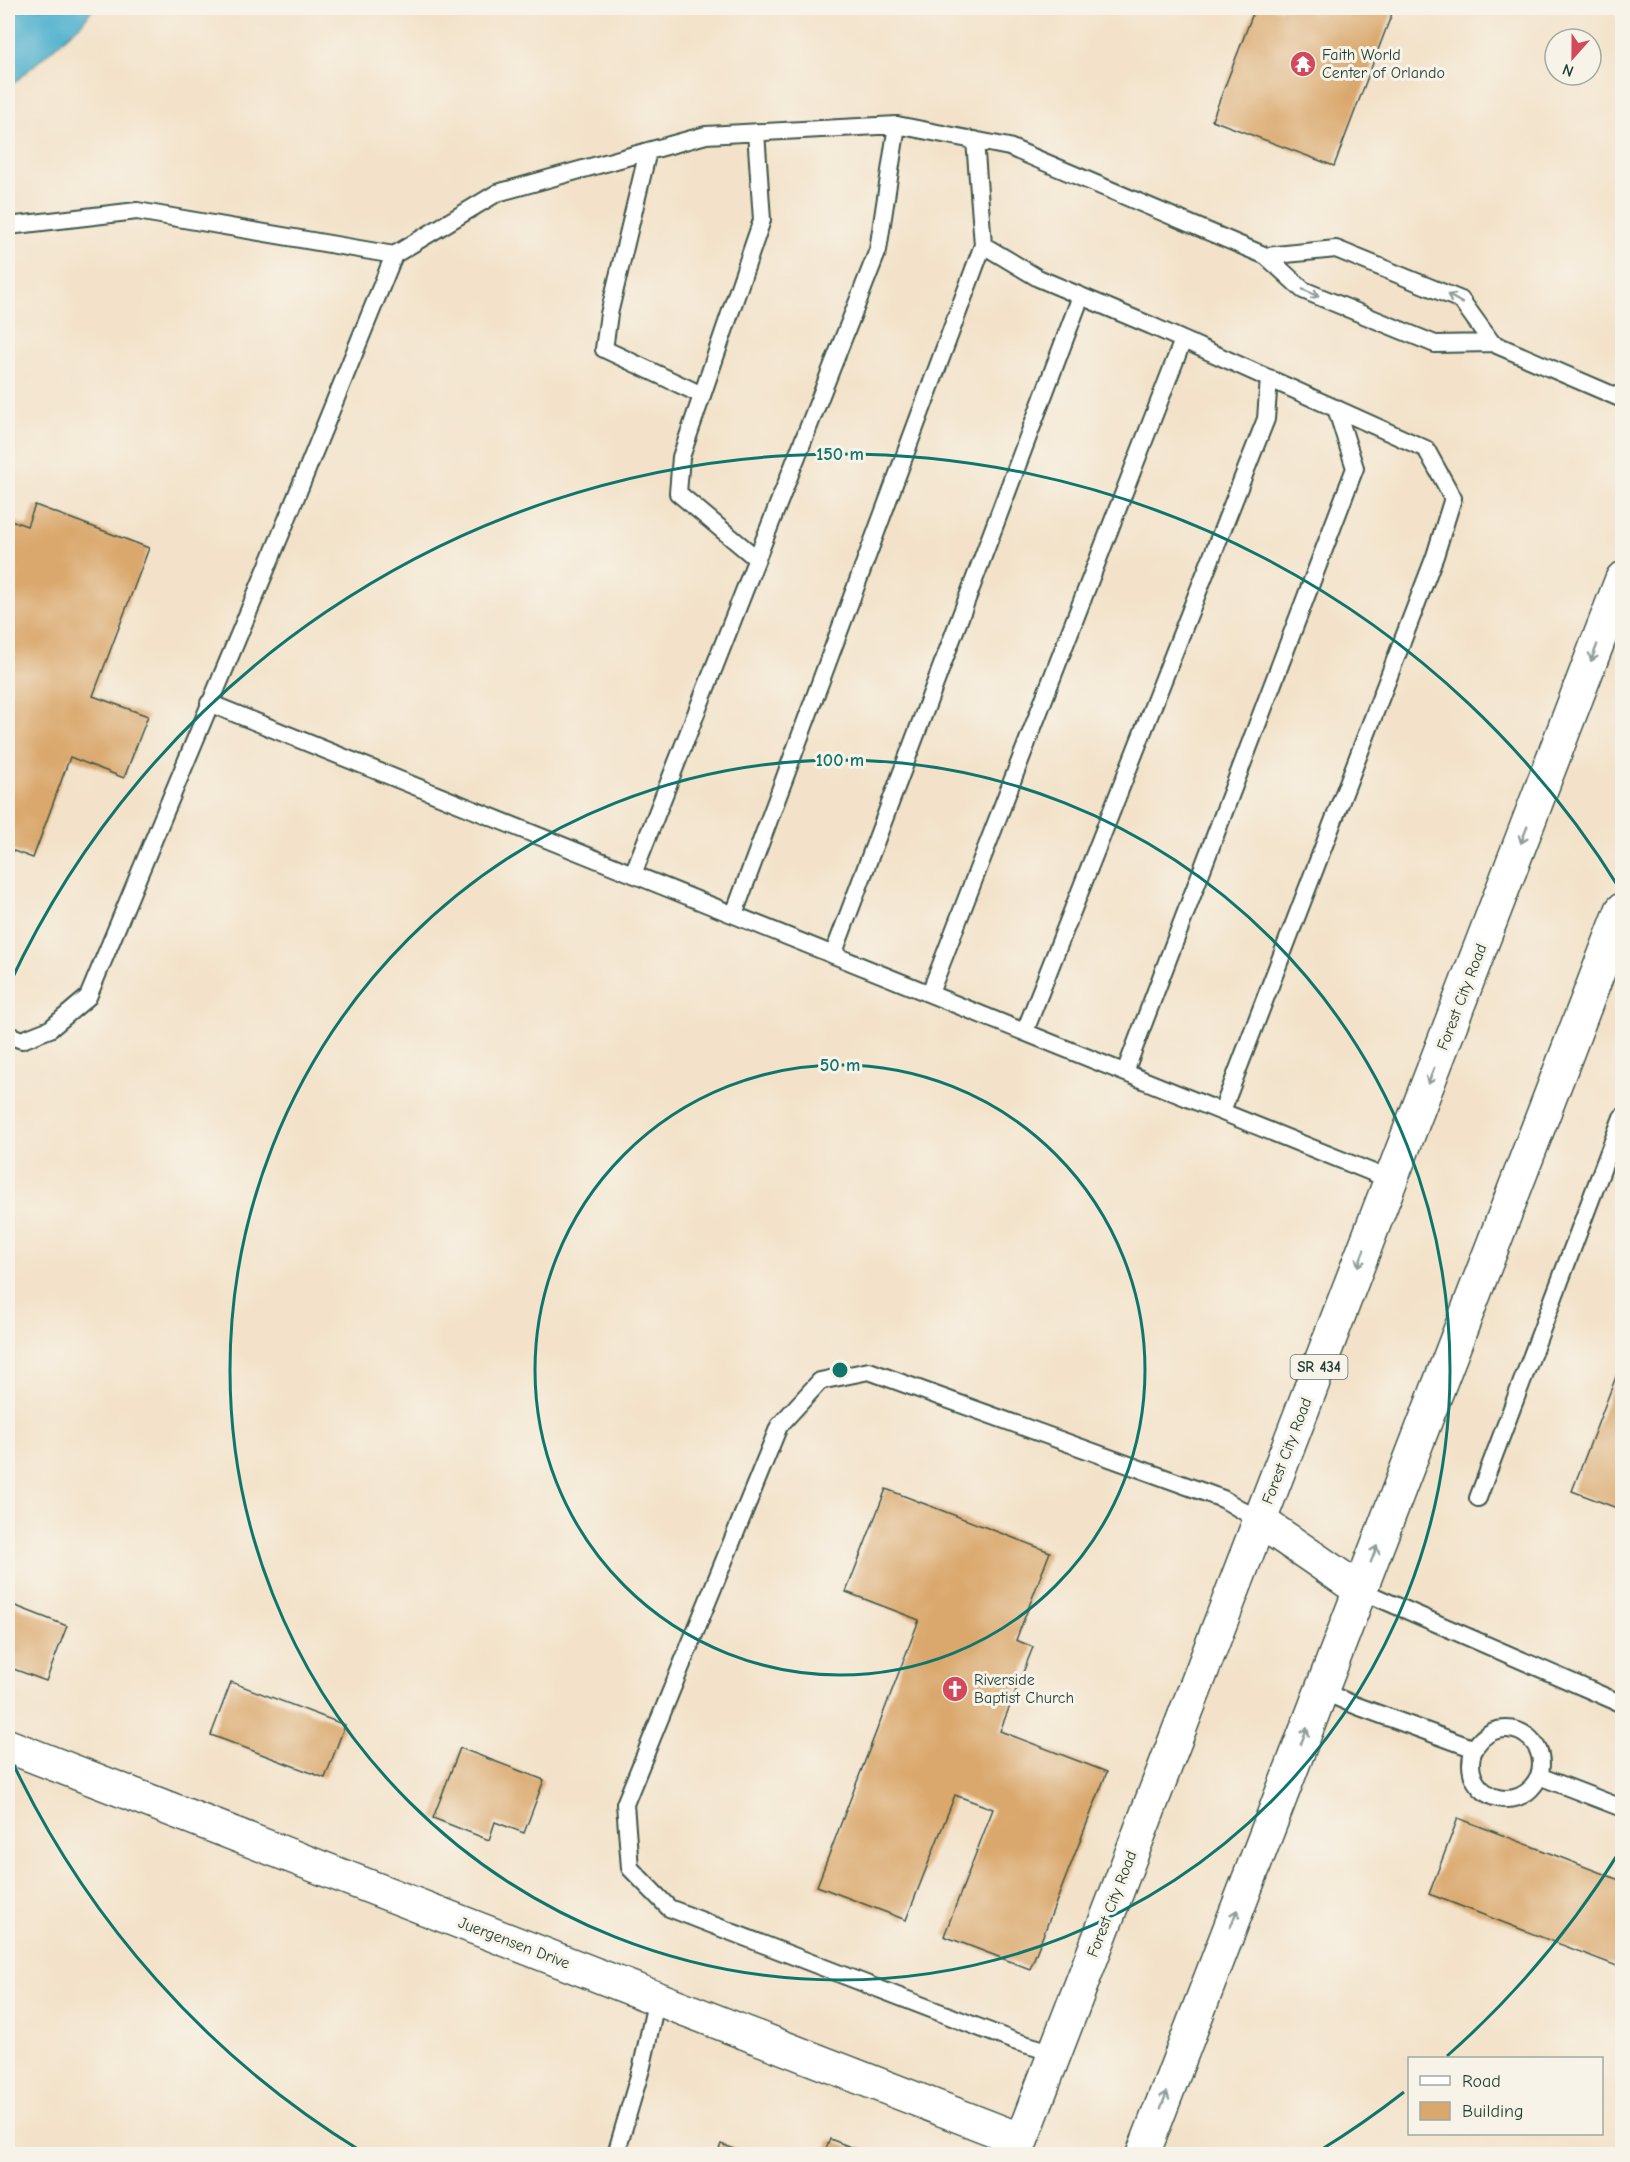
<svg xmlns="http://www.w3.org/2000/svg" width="1630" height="2162" viewBox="0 0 1630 2162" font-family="'Comic Neue',sans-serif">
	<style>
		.water { fill: #50b1cf; stroke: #387782; stroke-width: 1.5 }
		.building { fill: #daa86d }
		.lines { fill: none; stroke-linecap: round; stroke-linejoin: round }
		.service-casing { stroke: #3f564a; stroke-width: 20 }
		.minor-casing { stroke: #3f564a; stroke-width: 36 }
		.primary-casing { stroke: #3f564a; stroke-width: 36 }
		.service { stroke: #fff; stroke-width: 16 }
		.minor { stroke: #fff; stroke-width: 33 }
		.primary { stroke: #fff; stroke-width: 33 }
		.oneway { stroke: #8f9e9a }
		.ring { fill: none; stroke: #0f766e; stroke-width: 3 }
		.labels { text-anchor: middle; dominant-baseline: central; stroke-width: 6; stroke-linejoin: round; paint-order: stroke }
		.shield { fill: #f7f3e8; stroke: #60746a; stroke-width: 1.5 }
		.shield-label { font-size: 15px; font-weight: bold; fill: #1f3d34 }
		.poi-label { font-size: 16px; fill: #1f3d34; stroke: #f7f3e8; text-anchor: start }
		.street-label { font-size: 16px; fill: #1f3d34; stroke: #f7f3e8 }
		.centre { fill: #0f766e; stroke: #f7f3e8; stroke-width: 3 }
		.ring-label { font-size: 18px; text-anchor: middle; font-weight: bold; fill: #0f766e; stroke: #f7f3e8; stroke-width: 6; stroke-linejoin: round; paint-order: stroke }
	</style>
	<rect width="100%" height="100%" fill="#f7f3e8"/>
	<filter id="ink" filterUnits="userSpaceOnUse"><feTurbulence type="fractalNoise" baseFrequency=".0167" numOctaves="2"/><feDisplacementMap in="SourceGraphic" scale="12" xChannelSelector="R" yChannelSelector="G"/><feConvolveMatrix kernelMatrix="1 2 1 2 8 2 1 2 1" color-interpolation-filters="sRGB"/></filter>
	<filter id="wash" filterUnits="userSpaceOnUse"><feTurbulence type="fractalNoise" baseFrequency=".008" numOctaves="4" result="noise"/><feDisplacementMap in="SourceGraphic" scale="24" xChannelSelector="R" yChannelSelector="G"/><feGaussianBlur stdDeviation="1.35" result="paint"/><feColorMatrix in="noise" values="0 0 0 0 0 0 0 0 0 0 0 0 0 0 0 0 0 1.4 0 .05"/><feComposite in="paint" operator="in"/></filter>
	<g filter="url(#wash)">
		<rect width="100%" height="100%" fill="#f3e2c9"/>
		<path class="water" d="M8,8H93L82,23L8,88Z"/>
		<g id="blocks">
			<path class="building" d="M1255,8H1394L1334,166L1212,120Z
				M35,505L149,548L93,696L148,716L124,778L70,757L33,858L8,849V519L27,526Z
				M1622,1361V1510L1572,1491Z
				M886,1489L1050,1552L1016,1640L1033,1647L1000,1731L1107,1772L1030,1969L944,1936L993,1809L955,1795L906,1920L817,1886L919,1620L846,1592Z
				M8,1603L67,1626L46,1681L8,1667Z
				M231,1682L345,1725L325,1778L211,1735Z
				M460,1748L544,1780L524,1833L495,1822L489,1840L433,1818Z
				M1458,1818L1622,1881V1968L1429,1894Z
				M830,2139L869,2154H824Z
				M721,2144L748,2154H717Z"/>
		</g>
	</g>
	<g filter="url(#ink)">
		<use href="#blocks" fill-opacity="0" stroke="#3f564a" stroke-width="1.5"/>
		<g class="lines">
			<g class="service-casing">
				<path id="service" d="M756,132L762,220L681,457L678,493L757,559
					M975,140L983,245L1038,278L1152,326L1426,449L1453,498L1435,556L1222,1111
					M648,151L609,314L604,349L702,395
					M8,226L137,211L394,255
					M1266,256L1336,249L1461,300L1492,343
					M209,703L1391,1180
					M633,874L878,250L897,125
					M734,914L983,245
					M833,955L1081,296
					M930,993L1183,340
					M1025,1031L1266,419L1269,378
					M8,1035L22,1040L50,1029L88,997L283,529L394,255L497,193L706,135L897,125L1009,147L1266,256L1303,290L1381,322L1435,344L1492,343L1622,399
					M1125,1072L1355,468L1336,408
					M1478,1498L1622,1117
					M1360,1590L1622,1704
					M1322,1691L1357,1706L1475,1749
					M1471 1764a35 35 0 1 1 70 0a35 35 0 1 1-70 0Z
					M1539,1776L1622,1808
					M1055,2053L1014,2041L669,1908L630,1868L625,1804L779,1426L820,1381L869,1371L1223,1499L1260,1521
					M616,2154L642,2066L657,1998"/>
			</g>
			<g class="minor-casing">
				<path id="minor" d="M1260,1521L1360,1590
					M8,1746L1021,2140"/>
			</g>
			<g class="primary-casing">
				<path id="primary" d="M1016,2154L1622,579
					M1143,2154L1622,910"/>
			</g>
			<use href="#service" class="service"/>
			<use href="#minor" class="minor"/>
			<use href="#primary" class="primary"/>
		</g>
		<defs><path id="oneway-shaft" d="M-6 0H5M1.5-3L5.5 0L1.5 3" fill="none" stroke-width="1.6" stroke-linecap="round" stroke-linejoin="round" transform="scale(1.5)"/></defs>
		<g class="oneway">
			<use href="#oneway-shaft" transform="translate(1311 293) rotate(24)"/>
			<use href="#oneway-shaft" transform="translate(1455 299) rotate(-150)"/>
			<use href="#oneway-shaft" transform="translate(1594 653) rotate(111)"/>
			<use href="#oneway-shaft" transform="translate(1524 835) rotate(111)"/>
			<use href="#oneway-shaft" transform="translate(1431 1076) rotate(111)"/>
			<use href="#oneway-shaft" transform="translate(1361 1258) rotate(111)"/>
			<use href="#oneway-shaft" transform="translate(1374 1554) rotate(-69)"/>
			<use href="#oneway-shaft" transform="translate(1304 1736) rotate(-69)"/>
			<use href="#oneway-shaft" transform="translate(1234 1918) rotate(-69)"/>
			<use href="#oneway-shaft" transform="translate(1164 2100) rotate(-69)"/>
		</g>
	</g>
	<g class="ring">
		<circle cx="840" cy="1370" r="305"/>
		<circle cx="840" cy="1370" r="610"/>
		<path d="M1621 1849A916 916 0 0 1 1447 2056M1404 2092A916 916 0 0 1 1319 2151M361 2151A916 916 0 0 1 10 1757M10 983A916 916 0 0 1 1621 891"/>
	</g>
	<defs>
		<g id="temple-disc" transform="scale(1.35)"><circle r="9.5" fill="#d1495b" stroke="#f7f3e8"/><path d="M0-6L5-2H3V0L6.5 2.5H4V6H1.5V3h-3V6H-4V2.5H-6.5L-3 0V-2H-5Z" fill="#fff"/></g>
		<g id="church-disc" transform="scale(1.35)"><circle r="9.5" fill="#d1495b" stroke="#f7f3e8"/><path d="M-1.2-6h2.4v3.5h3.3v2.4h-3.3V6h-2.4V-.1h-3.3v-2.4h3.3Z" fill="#fff"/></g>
	</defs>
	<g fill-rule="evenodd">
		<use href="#temple-disc" x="1303" y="64"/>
		<use href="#church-disc" x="955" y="1689"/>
	</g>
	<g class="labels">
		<rect class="shield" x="1290.5" y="1355" width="57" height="24" rx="4.5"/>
		<g class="shield-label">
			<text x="1319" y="1367">SR 434</text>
		</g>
		<g class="poi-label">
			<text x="1322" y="55">Faith World<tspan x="1322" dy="18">Center of Orlando</tspan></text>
			<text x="974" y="1680">Riverside<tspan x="974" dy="18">Baptist Church</tspan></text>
		</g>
		<g class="street-label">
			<text transform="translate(1462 997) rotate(-69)">Forest City Road</text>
			<text transform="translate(1287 1451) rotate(-69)">Forest City Road</text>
			<text transform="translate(1112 1904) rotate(-69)">Forest City Road</text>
			<text transform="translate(514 1943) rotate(21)">Juergensen Drive</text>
		</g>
	</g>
	<circle cx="840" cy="1370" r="9" class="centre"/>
	<g class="ring-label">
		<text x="840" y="460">150 m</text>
		<text x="840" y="766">100 m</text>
		<text x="840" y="1071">50 m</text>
	</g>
	<rect width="1630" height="2162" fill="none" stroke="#f7f3e8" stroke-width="30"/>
	<rect x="1408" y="2057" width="195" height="78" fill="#f7f3e8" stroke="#a1aaa0" stroke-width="1.5"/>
	<rect x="1420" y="2076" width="30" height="9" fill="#ffffff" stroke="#a1aaa0" stroke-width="1.5"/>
	<text x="1462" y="2087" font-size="18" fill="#1f3d34">Road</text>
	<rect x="1420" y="2102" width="30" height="18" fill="#daa86d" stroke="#a1aaa0" stroke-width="1.5"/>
	<text x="1462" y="2117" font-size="18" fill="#1f3d34">Building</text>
	<g transform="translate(1573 57) rotate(201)"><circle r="28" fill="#f7f3e8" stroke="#a1aaa0" stroke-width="1.5"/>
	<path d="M0-4.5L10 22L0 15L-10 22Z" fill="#d1495b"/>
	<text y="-9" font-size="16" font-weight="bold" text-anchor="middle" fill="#1f3d34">N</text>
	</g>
</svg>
